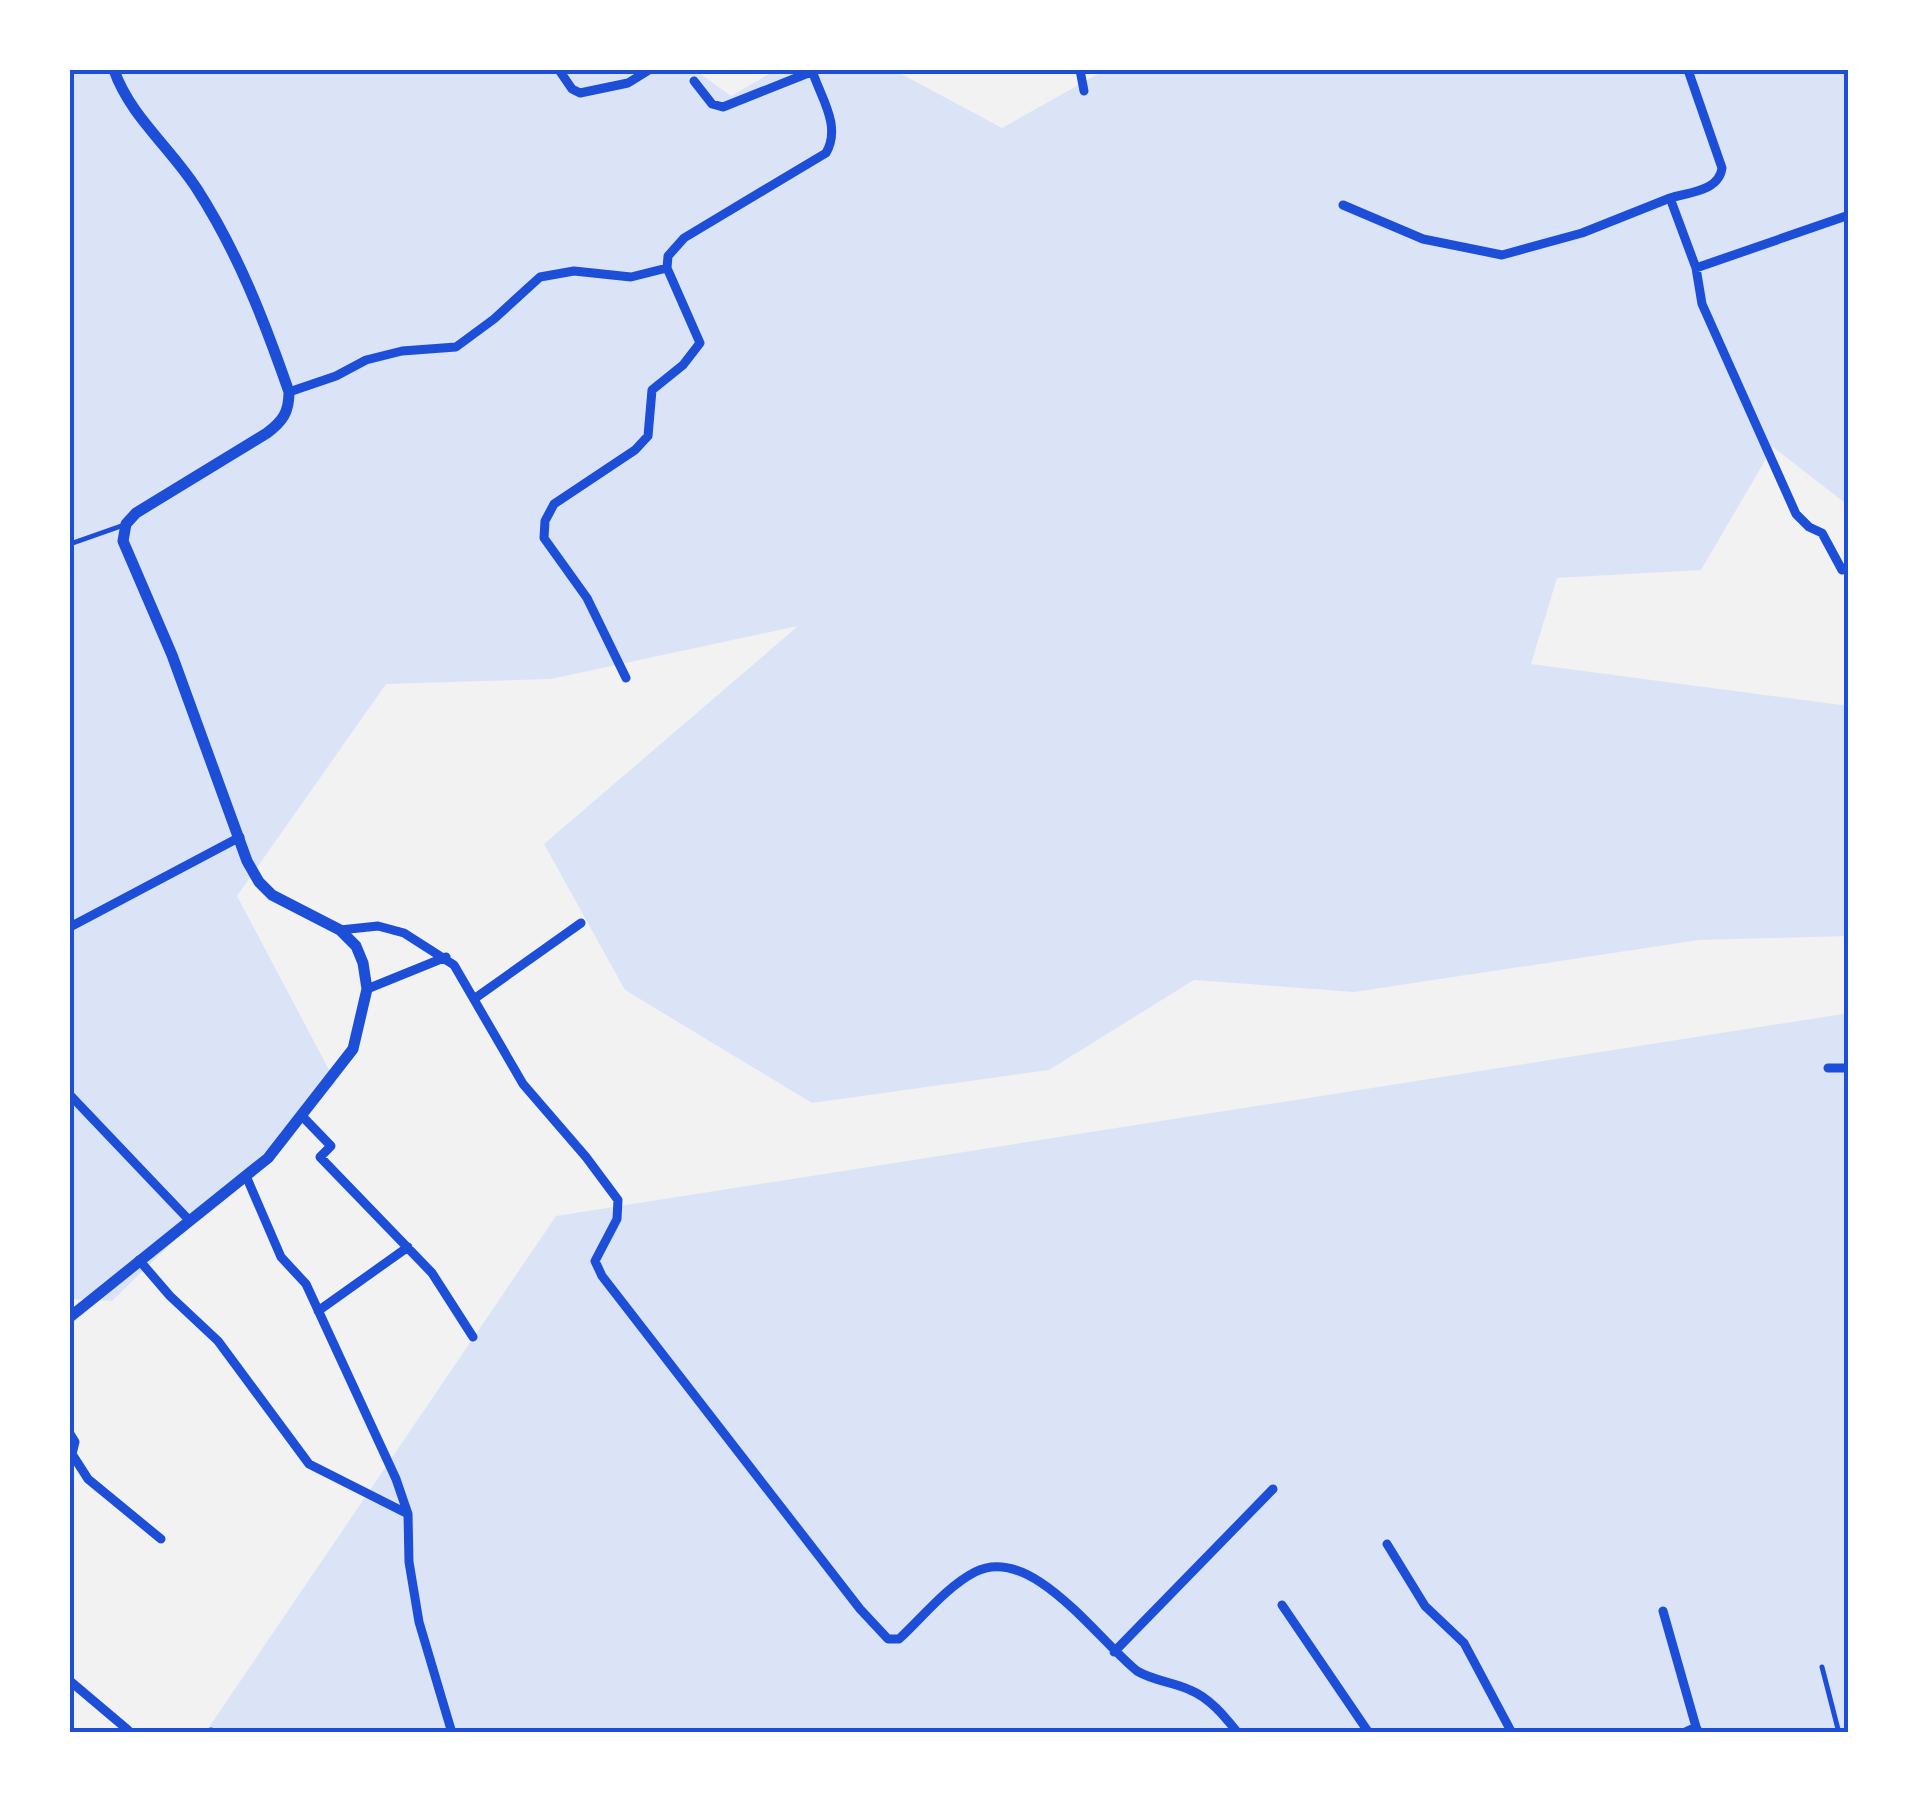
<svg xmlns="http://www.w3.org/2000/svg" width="1919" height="1803" viewBox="0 0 1919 1803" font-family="Arial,sans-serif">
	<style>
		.green { fill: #dbe4f7 }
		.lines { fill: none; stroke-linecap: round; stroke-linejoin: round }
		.service { stroke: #1d4ed8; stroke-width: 5 }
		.minor { stroke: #1d4ed8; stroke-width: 9 }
		.tertiary { stroke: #1d4ed8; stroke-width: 11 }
		.neatline { fill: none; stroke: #1d4ed8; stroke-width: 4 }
	</style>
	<rect width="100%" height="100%" fill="#f2f2f2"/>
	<path class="green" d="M70,70H695L731,96L776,70H894L1002,128L1105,70H1849V506L1773,447L1701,570L1557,578L1531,664L1849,706V936L1699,940L1354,992L1194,980L1049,1070L812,1103L625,990L544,844L798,626L551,679L386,684L237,896L336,1083L112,1301L70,1299Z
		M1849,1013V1733H205L556,1216Z"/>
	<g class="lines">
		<path class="service" d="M70,544L124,525
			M1822,1667L1839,1733"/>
		<path class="minor" d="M559,70L572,89L580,93L628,83L649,70
			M1080,70L1084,91
			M1688,70L1722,168C1719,191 1690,192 1670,198L1696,268L1702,304L1796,514L1809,527L1822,533L1842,570
			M694,81L712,104L723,107L811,72
			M1343,205L1423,239L1502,255L1582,233L1670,198
			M1696,268L1849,215
			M289,392L336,376L366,360L402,351L456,347L494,319L540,277L574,271L631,277L667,268
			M626,678L587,598L544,538L545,521L554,504L635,450L648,436L652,390L683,365L700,343L667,268L668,256L684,238L826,153C842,125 820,97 812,70
			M70,927L240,837
			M340,930L378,926L404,933L454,965L523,1084L586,1157L618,1200L617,1219L595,1261L602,1276L860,1609L888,1639H899C922,1618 946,1587 975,1572C1031,1543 1097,1639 1137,1671C1154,1681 1173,1682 1190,1690C1210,1698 1225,1717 1238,1733
			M367,989L446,957
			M474,999L581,923
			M1828,1068H1849
			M70,1095L189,1220
			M302,1116L331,1146L320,1157L432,1273L473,1337
			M246,1176L281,1257L306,1284L396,1479L408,1514L409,1562L419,1622L452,1733
			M139,1260L170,1296L218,1341L309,1464L408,1514
			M318,1311L408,1247
			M70,1434L75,1442L72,1454L88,1479L161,1539
			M1387,1544L1425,1606L1464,1643L1512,1733
			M1282,1605L1369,1733
			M1663,1611L1696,1727
			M1114,1652L1273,1489
			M70,1681L128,1730
			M211,1732L212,1733
			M1683,1733L1696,1727L1699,1733"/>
		<path class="tertiary" d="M70,1317L268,1158L353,1049L367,989L363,963L356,946L340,930L272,895L259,882L247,861L172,655L123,541L126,524L136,513L267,433C283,421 289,412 289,392C264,320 238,253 197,189C170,147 130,116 114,70"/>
	</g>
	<rect width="1919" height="1803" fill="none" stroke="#ffffff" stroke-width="145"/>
	<rect x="72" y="72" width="1774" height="1658" class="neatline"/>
</svg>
